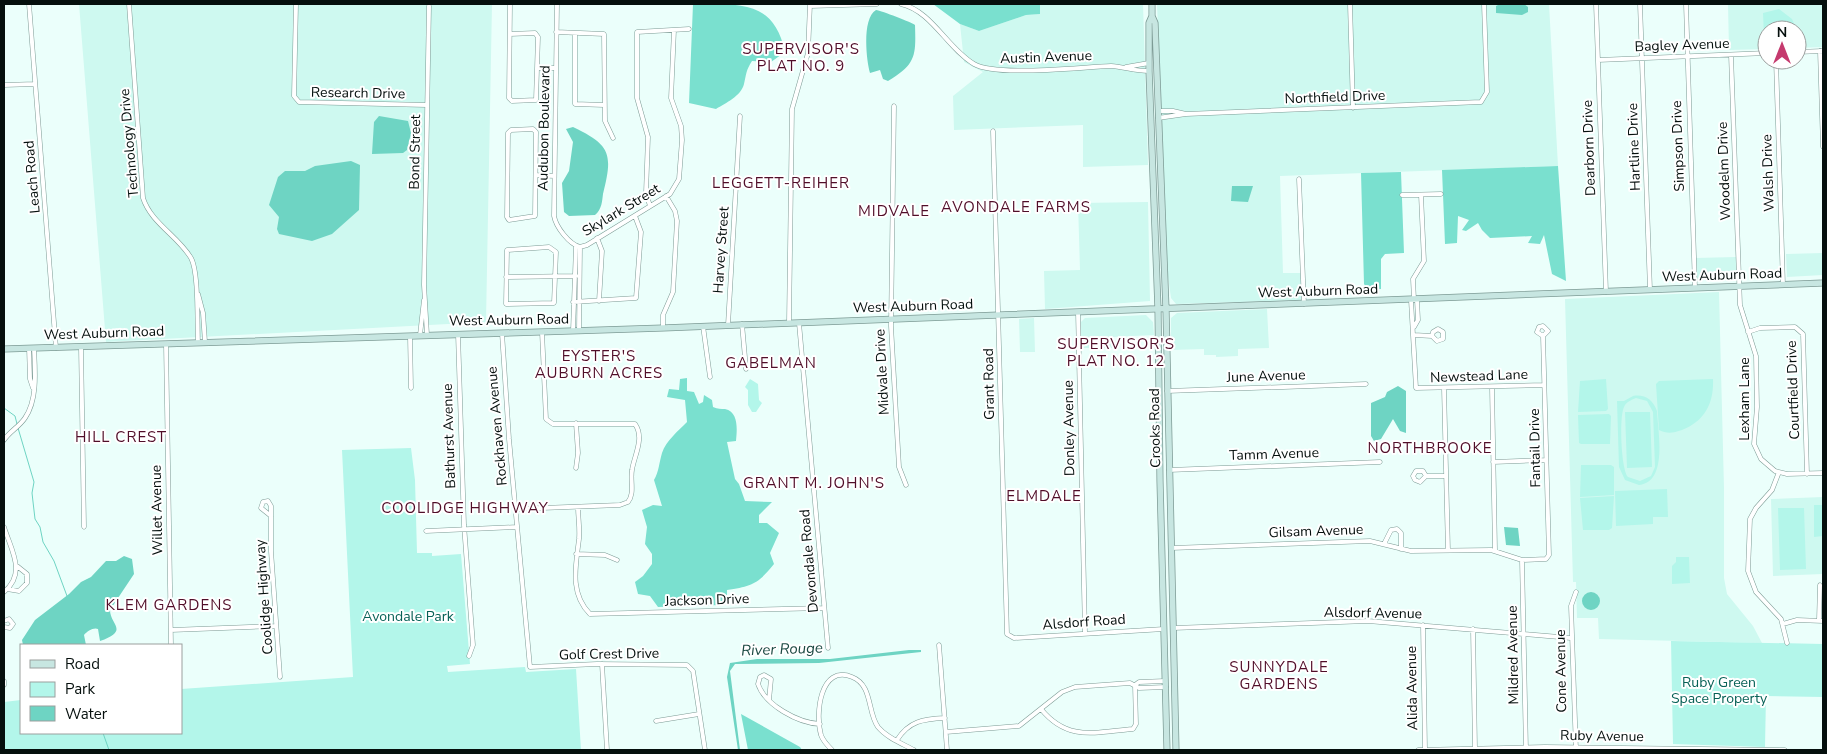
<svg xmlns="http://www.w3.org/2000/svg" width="1827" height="754" viewBox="0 0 1827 754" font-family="'Nunito Sans',sans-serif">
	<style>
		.built { fill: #cef9f0 }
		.green { fill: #b3f6ea; fill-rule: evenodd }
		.forest { fill: #7ae0cf }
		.water { fill: #6ed4c3 }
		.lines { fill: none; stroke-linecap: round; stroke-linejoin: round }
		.stream { stroke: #6ed4c3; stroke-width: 1 }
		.street-casing { stroke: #7d9b95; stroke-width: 5 }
		.secondary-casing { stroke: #7d9b95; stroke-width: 7 }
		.street { stroke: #fff; stroke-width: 4 }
		.secondary { stroke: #c7e6e1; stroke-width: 5.5 }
		.labels { text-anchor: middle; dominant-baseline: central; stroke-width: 4; stroke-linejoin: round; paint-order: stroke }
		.street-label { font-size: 14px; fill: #050f0d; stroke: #fff }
		.park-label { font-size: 14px; fill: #076156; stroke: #fff }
		.neighbourhood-label { font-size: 15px; letter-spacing: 1px; fill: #510e29; stroke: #fff }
		.water-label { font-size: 15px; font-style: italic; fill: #1b4942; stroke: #fff }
	</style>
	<rect width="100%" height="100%" fill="#ebfffb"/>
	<path class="built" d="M79,4H492L486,322L106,342Z
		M1040,4H1143L1148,165L1083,167V125L954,130L953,96L983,72L964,62L960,24L979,31L1026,15L1040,14Z
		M1157,4H1549L1558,166L1280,176L1283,273H1301V300L1176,304L1171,298L1167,269Z
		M1728,4H1823V47L1797,48V30H1767V49L1729,50Z
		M1148,202L1150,301L1045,309L1044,271L1080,270L1078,203Z
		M1823,253V275L1787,277L1786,254Z
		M1736,257L1737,278L1697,279L1695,258Z
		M1719,292L1724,488V578L1727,594L1753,626L1762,643L1599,639L1598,618H1577L1576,582H1573L1565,299Z
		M1267,309L1269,348L1238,349V356L1216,357V355H1204V349L1171,350V318L1177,313Z
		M1146,315L1153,322L1154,335L1112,337V348H1081V322L1085,318Z
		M1034,318L1035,352H1020L1019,319Z
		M1823,497V574L1773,576L1771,499Z"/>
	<path class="green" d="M1779,9L1792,19L1797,30H1767L1766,40L1764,36L1763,13Z
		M750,379L758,384L759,400L762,403L756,412H752L748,405V390L745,387Z
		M1606,379L1608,409L1606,411L1578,412L1580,381Z
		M1713,379C1714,403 1705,421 1682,430C1673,433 1667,434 1659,430L1656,384L1659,381Z
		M1633,396C1645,394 1653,400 1657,411C1658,432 1668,482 1639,485L1625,480L1619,467L1617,401H1624ZM1636,398L1647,401L1653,412L1655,467L1651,476L1640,481L1628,477C1621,469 1619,417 1624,407C1626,402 1631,400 1636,398Z
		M1625,412H1650L1652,467L1627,468Z
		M1609,414L1611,416L1610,444H1581L1579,443L1578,415Z
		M411,448L415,480L417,553H432V556L461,554L470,664L447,666L448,672L525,667L526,672L576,669L581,750H4V702L21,700V733H181V689L353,677L342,450Z
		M1581,465H1611L1614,467V495L1580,497Z
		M1667,489L1668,517H1653V524L1616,526L1615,491Z
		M1614,496L1612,528L1609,530H1583L1580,498Z
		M1814,505H1822L1823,536L1814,537Z
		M1778,508H1804L1806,569L1780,570Z
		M1676,557H1689L1690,583L1672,584V566L1676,562Z
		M1671,641L1823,644V697L1766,696L1765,747L1673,744Z"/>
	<path class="forest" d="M693,4C740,4 774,0 785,52L771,62L752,61C746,70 746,75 744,84C741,96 726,103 716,109L689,103Z
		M933,4H1040V14L1026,15L979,31L960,24Z
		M1558,166L1566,281L1552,274L1544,235L1540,244L1528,243L1532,236L1490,238L1482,230L1478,223L1466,231L1462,230L1469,220L1458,216L1457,243L1445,244L1442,170Z
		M1401,172L1404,253L1385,254L1381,259V289L1368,290L1364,284L1361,173Z
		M687,378V391L694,392L699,404L703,402L704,395L712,400L713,407C718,409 721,409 725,409C739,412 737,430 736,441L727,442L735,479L739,484L745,501L772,502L759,515V523H767L779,533L770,553L774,564C758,584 752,586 727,590V601L721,605L658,607L650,596L638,594L635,582L643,576L652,564V554L645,544L647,527L642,510L653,505L662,506L654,480C659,471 659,463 662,453C666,441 678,431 687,422L685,400L667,397L669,389L679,390L680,379Z
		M741,714L800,747L802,750H748Z"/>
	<path class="water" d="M1524,4L1528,7V12L1522,15L1496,13V6L1498,5Z
		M876,10C882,11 911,22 915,25C916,56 916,64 888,81L883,79L880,70L870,73C866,59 862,18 876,10Z
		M379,116L408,121L411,133L407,150L403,153L372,154L374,122Z
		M573,127C611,145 613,154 603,194C602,201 602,209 595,215L569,216L564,212L562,183L569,171L573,142L566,129Z
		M351,161L360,165L359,210L332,234L312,241L279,234L277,229L279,217L269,205L278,177L285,171H305L315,166Z
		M1232,186H1253L1248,202L1231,201Z
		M1398,386L1406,391V433L1400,431L1393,419L1381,439L1374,441L1371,436V403L1385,397L1387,392Z
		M1504,527L1518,528L1520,546L1506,545Z
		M124,556L132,559L134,574L110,610C110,625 130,630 100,641L98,629C94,627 87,631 84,635L86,645H23L22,640L35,620L69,594L81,582L91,577L106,561H116Z
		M1582 601a9 9 0 1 1 18 0a9 9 0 1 1-18 0Z
		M909,650H921V652L819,663L735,664L730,671L740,750H738L727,677L730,663L757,659H830Z"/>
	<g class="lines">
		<path class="stream" d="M4,408L15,416L17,424
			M18,428L34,482L32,493L35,519L40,527L43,542L54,561L67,596
			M103,733L109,750"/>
		<g class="street-casing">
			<path id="street" d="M29,4L56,348
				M129,4L143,198C151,223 178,236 191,258C199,272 197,324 198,343
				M296,4L294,96L299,102L427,105
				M557,4L554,216C556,227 569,244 580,247
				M901,4C932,11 947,48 974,64C997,77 1080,67 1111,66C1124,67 1135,71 1149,71
				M1350,4L1353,108
				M1596,4L1606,292
				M1640,4L1650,290
				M1686,4L1695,288
				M810,6L877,4
				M556,32L604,34L605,121L613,138
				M575,33V104L604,105
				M510,34L535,33L538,37L536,100L512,101L509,98L510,4
				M1820,51L1823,147
				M1797,52L1823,51
				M1731,55L1740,305L1756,356L1757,407L1754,444L1761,459L1775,471L1787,474L1823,473
				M1598,60L1767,53
				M1776,60L1783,285
				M1126,67L1149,63
				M538,68H556
				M4,85L35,84
				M894,106L891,326L899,467L906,485
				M1158,111H1173L1186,114
				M1158,118L1186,114L1481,102L1487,92L1484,4
				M533,129L536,132L535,216L509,220L507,217L508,133L511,130Z
				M993,131L1007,634L1014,638L1164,629
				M536,175L554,176
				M1299,179L1304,304
				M1402,195L1441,194
				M650,206L646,193L648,137L637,98V32L689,29
				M597,238L602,251L599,301
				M549,247L556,252L554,303L506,304L507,250Z
				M580,247L587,245L670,194L679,179L682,140L681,126L671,98L674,30
				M506,277L576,276
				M198,294L203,313L205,342
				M1411,300L1416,388L1544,385
				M1414,300L1413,279L1424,261L1421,195
				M573,302L636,298L641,232L635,216
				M1078,312L1085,633
				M789,323L792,109L808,53L810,4
				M799,323L828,648
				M742,324L746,369
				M728,325L740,116
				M703,326L710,377
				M1414,327L1418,320L1417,300
				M663,328V315L673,292L677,221L675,211L666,196
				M573,331L576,246
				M579,331L580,247
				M1748,332L1760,328L1795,327L1803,334L1807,474
				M502,333L509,439L530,667L597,664L687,665L693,671L705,750
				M458,334L464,525L473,645L469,656
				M420,335L424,300
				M427,335L424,285L429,6
				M1414,335L1432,336L1437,341L1443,339V332L1438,329L1433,332L1432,336
				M410,336L411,388
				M166,344L171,645
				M81,347L84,527
				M29,348L30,379L33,388
				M1492,387L1495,550
				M1444,388L1448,551
				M1167,391L1366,384
				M576,423L578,453L576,468
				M4,440C10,431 19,427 25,418C38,399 35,370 34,348
				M1493,462L1546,460
				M1169,470L1380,462
				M1779,472L1772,490L1756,508L1750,519L1748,571L1756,592L1781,619L1787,643
				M1426,476L1420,482L1415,480L1413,476L1416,471H1423L1426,476H1446
				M578,507C578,517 580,528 579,539C576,565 569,593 590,614L824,608
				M516,509L620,505L628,502C635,493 630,481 632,470C634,456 645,438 635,424H553L546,419L542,332
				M271,516L261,508L263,502L268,501L271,506V551L280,677
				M4,527C11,550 27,573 4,592
				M426,531L517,527
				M1384,544L1391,530L1397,529L1401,533V549
				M1171,548L1370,541L1411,551L1491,550L1522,560L1546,559L1549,555L1543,336L1548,331L1543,326L1539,327L1537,332L1543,336
				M576,554L605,555L617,560
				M1522,560L1526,750
				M7,589L19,591L27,583V574L17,566
				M1819,620L1820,585
				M4,621L9,619L13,624L10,628L4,627
				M1783,624L1797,620L1823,621
				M1423,625L1425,750
				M1173,628L1368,621L1571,638
				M1473,629L1475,749
				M171,630L276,626
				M939,645L947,750
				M602,664L607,750
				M4,681V685
				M1135,685L1139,682L1165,681
				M769,700L771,679L764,675L760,677L758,684C765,705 798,723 820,724
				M1041,709C1068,742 1095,732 1133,729L1136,724L1135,685
				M656,721L699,714
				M946,732L1019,726L1062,692L1075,687L1130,683L1139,688L1166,687
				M897,740C909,721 923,719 945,718
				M832,750C828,746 823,741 821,735C815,714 820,664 852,677C873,685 867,712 878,727C887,738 903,744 914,750
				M1418,750L1545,747L1785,750
				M1576,750L1571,606L1576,592"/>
		</g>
		<g class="secondary-casing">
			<path id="secondary" d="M1152,4V16L1149,23V71L1158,309L1160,481L1167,750
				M1152,16L1155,23L1166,309L1176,750
				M4,349L663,328L1823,283"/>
		</g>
		<use href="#street" class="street"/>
		<use href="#secondary" class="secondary"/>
	</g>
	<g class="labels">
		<g class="street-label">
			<text transform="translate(1682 45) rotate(-2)">Bagley Avenue</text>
			<text transform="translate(1046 57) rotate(-2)">Austin Avenue</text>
			<text transform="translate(358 93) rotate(1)">Research Drive</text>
			<text transform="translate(1335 97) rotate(-2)">Northfield Drive</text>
			<text transform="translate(544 128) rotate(-89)">Audubon Boulevard</text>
			<text transform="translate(129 143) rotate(-95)">Technology Drive</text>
			<text transform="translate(1678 146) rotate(-92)">Simpson Drive</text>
			<text transform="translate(1634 147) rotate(-92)">Hartline Drive</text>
			<text transform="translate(1589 148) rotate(-92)">Dearborn Drive</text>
			<text transform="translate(415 152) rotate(-89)">Bond Street</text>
			<text transform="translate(1724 171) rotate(-92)">Woodelm Drive</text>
			<text transform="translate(1768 173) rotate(-92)">Walsh Drive</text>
			<text transform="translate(32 177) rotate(-95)">Leach Road</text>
			<text transform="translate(621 210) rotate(-31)">Skylark Street</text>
			<text transform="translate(721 250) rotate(-86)">Harvey Street</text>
			<text transform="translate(1722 275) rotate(-2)">West Auburn Road</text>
			<text transform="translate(1318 291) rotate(-2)">West Auburn Road</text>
			<text transform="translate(913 306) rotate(-2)">West Auburn Road</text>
			<text transform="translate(509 320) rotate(-1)">West Auburn Road</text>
			<text transform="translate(104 333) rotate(-2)">West Auburn Road</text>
			<text transform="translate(882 372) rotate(-93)">Midvale Drive</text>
			<text transform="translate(1266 376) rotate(-2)">June Avenue</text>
			<text transform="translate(1479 376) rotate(-2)">Newstead Lane</text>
			<text transform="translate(989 384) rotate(-91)">Grant Road</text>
			<text transform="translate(1793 390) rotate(-92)">Courtfield Drive</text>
			<text transform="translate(1744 399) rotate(-90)">Lexham Lane</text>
			<text transform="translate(497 426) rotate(-95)">Rockhaven Avenue</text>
			<text transform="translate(1069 428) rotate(-91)">Donley Avenue</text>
			<text transform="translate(1155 428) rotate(-91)">Crooks Road</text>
			<text transform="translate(449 436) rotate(-92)">Bathurst Avenue</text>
			<text transform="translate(1535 448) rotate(-91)">Fantail Drive</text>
			<text transform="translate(1274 454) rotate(-2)">Tamm Avenue</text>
			<text transform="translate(157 510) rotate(-91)">Willet Avenue</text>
			<text transform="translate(1316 531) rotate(-2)">Gilsam Avenue</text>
			<text transform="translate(809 561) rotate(-95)">Devondale Road</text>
			<text transform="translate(264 597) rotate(-94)">Coolidge Highway</text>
			<text transform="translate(707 600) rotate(-2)">Jackson Drive</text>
			<text transform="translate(1373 613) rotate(1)">Alsdorf Avenue</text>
			<text transform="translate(1084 622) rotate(-4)">Alsdorf Road</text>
			<text transform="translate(609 654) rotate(-1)">Golf Crest Drive</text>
			<text transform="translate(1513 655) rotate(-91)">Mildred Avenue</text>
			<text transform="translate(1561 671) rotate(-91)">Cone Avenue</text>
			<text transform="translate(1412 688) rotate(-91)">Alida Avenue</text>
			<text transform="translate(1602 736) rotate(1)">Ruby Avenue</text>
		</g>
		<g class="park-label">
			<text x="408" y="616">Avondale Park</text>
			<text x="1719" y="682">Ruby Green<tspan x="1719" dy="16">Space Property</tspan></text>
		</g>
		<g class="neighbourhood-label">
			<text x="801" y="49">SUPERVISOR'S<tspan x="801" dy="17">PLAT NO. 9</tspan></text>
			<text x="781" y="183">LEGGETT-REIHER</text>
			<text x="1016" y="207">AVONDALE FARMS</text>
			<text x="894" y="211">MIDVALE</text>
			<text x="1116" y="344">SUPERVISOR'S<tspan x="1116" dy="17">PLAT NO. 12</tspan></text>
			<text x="599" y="356">EYSTER'S<tspan x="599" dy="17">AUBURN ACRES</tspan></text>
			<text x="771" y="363">GABELMAN</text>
			<text x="121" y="437">HILL CREST</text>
			<text x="1430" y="448">NORTHBROOKE</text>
			<text x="814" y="483">GRANT M. JOHN'S</text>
			<text x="1044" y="496">ELMDALE</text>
			<text x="465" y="508">COOLIDGE HIGHWAY</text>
			<text x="169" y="605">KLEM GARDENS</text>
			<text x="1279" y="667">SUNNYDALE<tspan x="1279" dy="17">GARDENS</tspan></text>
		</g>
		<g class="water-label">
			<text transform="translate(782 649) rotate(-2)">River Rouge</text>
		</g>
	</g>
	<rect width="1827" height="754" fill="none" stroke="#050f0d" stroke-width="10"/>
	<rect x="20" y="644" width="162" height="90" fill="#ffffff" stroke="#9b9f9e"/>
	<rect x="30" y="660" width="25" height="8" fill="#c7e6e1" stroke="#9b9f9e"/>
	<text x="65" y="669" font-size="15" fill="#050f0d">Road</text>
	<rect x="30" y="682" width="25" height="15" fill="#b3f6ea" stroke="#9b9f9e"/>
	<text x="65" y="694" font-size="15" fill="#050f0d">Park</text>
	<rect x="30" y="706" width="25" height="15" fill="#6ed4c3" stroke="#9b9f9e"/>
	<text x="65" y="719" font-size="15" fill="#050f0d">Water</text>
	<g transform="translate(1782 45)"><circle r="24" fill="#ffffff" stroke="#9b9f9e"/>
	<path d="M0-4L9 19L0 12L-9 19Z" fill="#c53a6e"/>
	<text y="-8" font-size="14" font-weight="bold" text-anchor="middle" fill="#050f0d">N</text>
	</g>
</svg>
